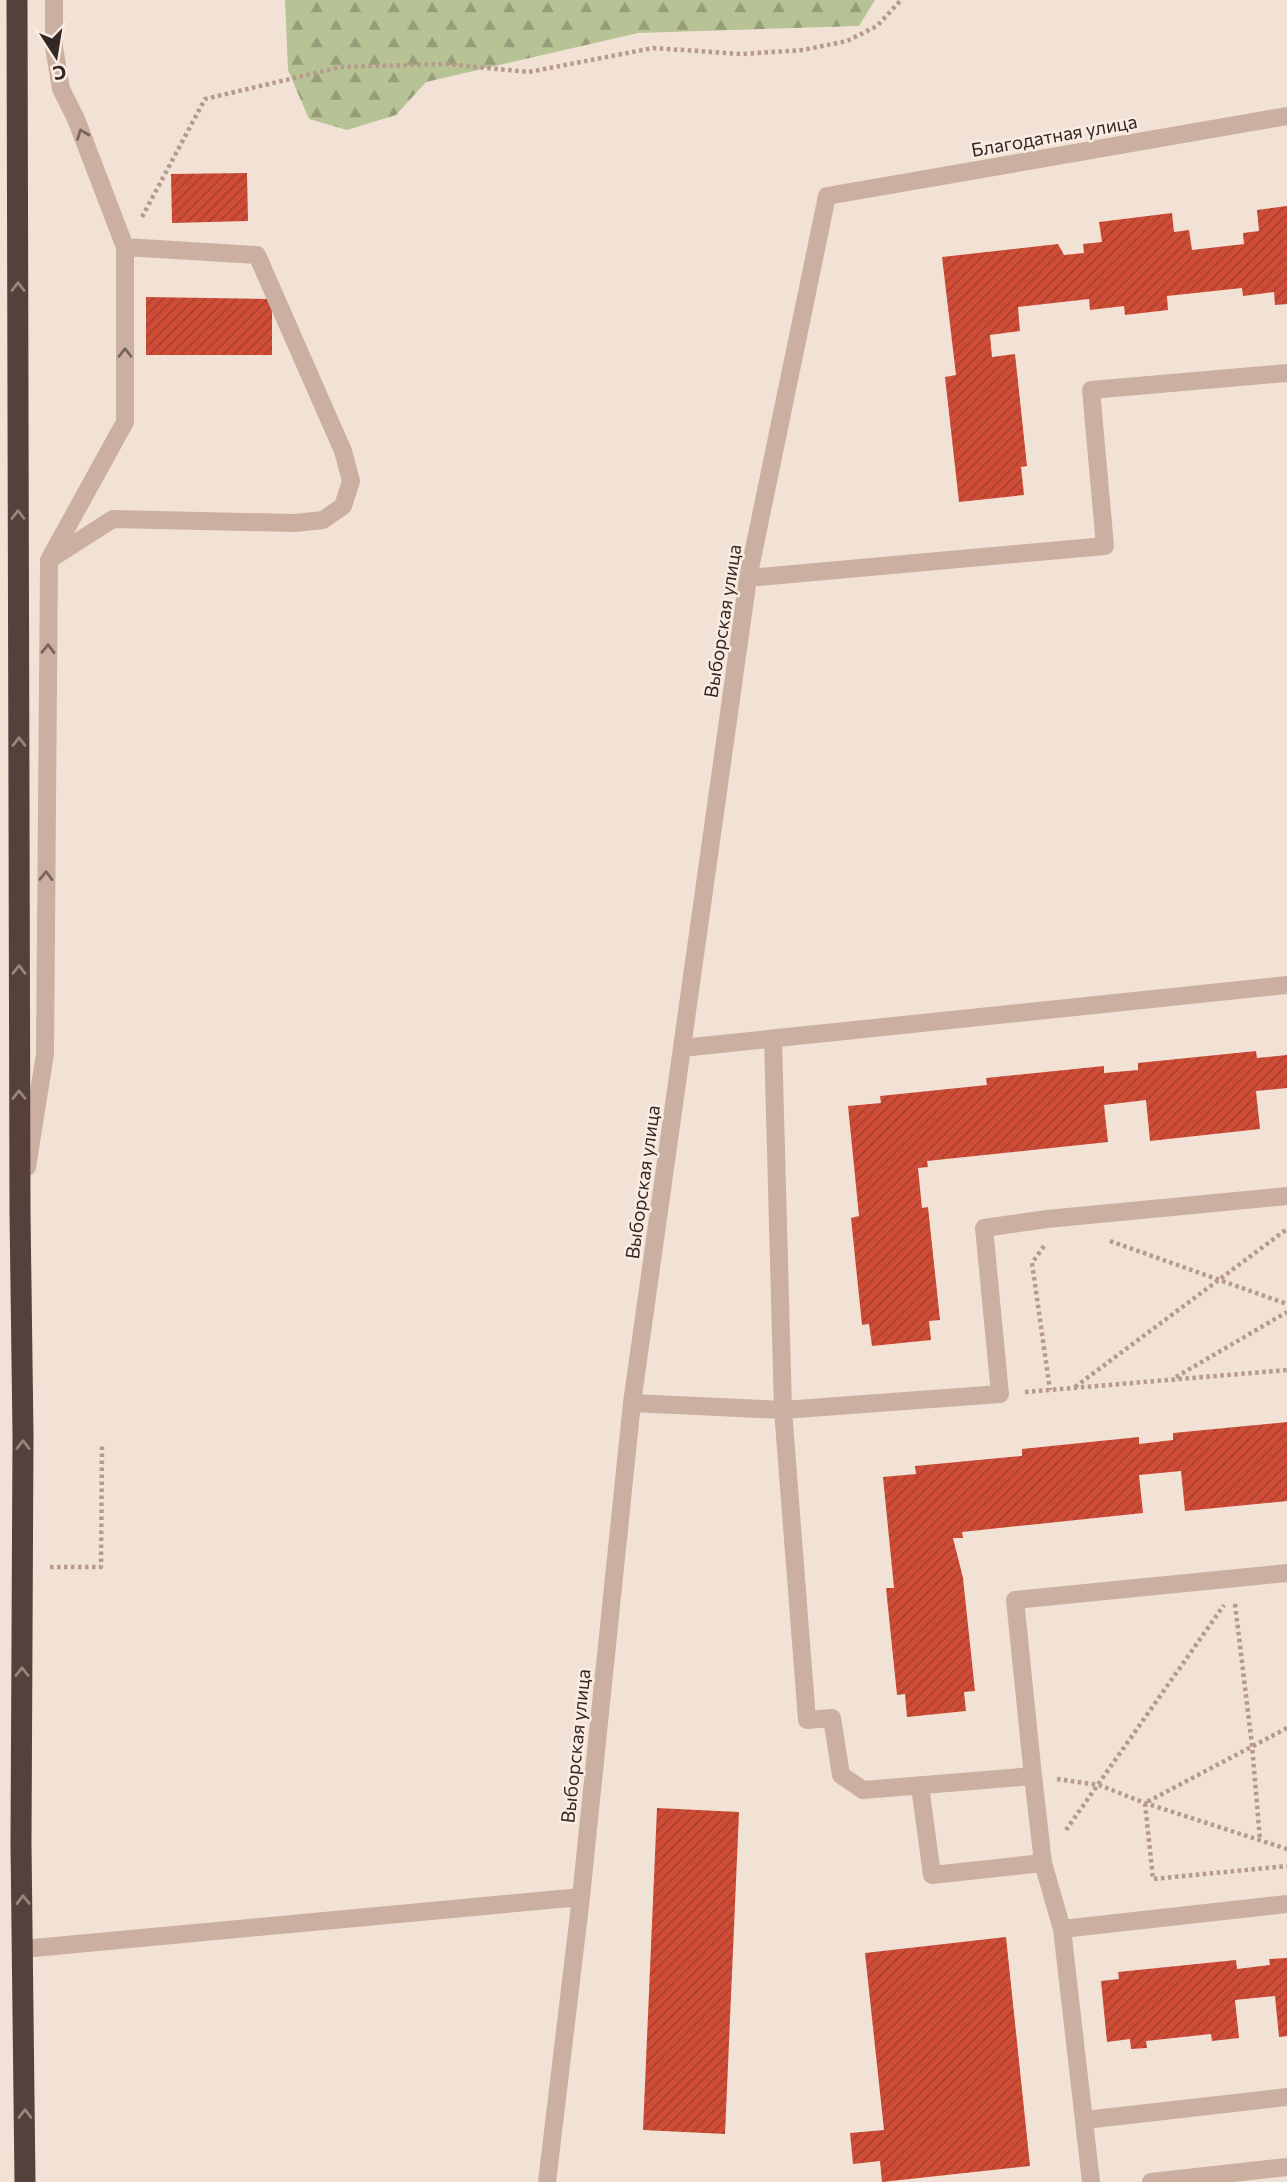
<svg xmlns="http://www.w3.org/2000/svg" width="1287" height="2182" viewBox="0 0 1287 2182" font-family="Commissioner,sans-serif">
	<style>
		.forest { fill: url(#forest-firs) }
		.building { fill: url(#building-hatch) }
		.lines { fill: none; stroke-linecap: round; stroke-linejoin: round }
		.path { stroke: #b79a8b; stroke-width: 4.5; stroke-dasharray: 3.5 3.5; stroke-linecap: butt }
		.lane { stroke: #cbb0a1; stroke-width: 18 }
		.street { stroke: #cbb0a1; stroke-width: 18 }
		.highway { stroke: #56403b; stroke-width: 21 }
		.oneway { stroke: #78655c }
		.oneway2 { stroke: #98857e }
		.labels { text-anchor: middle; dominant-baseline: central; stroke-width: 5; stroke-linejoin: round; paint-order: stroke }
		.street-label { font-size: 19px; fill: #342824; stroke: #faece2 }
	</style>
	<defs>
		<pattern id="forest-firs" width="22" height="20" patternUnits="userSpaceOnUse" patternTransform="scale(1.75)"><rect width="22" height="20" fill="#b7c295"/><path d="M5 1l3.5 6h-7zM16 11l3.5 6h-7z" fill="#969e79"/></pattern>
		<pattern id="building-hatch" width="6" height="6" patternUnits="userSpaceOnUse" patternTransform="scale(1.75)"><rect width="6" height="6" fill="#cf4d37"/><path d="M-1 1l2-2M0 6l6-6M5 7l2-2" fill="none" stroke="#a9402e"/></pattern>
	</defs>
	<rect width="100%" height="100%" fill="#f2e2d5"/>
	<path class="forest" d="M285,0H875L859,26L638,33L426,82L396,115L347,130L309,119L288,70Z"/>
	<path class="building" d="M247,173L248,221L172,223L171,174Z
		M1287,206V304L1275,305L1274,292L1243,296L1242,288L1167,296L1168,310L1125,315L1124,306L1090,310L1089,299L1018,307L1020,331L990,335L992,357L1015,354L1027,466L1021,467L1024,495L959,502L945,377L956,375L942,257L1058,244L1064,255L1084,253L1083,244L1102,242L1099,222L1172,213L1174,232L1189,230L1192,250L1244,244L1243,233L1259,231L1257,210Z
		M146,297L272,299V355H146Z
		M1256,1051L1257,1058L1287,1055V1088L1256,1091L1260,1129L1150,1141L1146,1100L1104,1105L1108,1142L927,1161L928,1167L918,1168L922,1208L928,1207L940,1320L929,1321L931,1340L872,1346L869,1324L862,1325L851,1218L859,1216L848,1106L881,1103L880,1096L987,1085L986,1078L1104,1066V1073L1138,1070V1063Z
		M1287,1422V1501L1185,1511L1181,1471L1139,1475L1143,1513L962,1532L963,1538H953L963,1578L975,1691L964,1692L966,1711L907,1717L905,1694L897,1695L886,1588H894L883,1477L916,1474L915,1466L1022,1456V1449L1139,1437V1444L1173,1440V1433Z
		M657,1808L739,1812L725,2134L643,2130Z
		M1006,1937L1030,2166L882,2182L880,2161L853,2164L850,2133L884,2130L865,1953Z
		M1287,1958V2036L1279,2037L1275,1996L1235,2000L1239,2038L1212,2041L1211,2034L1146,2041L1147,2048L1131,2049L1130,2039L1107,2042L1101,1981L1119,1979L1118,1972L1236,1960L1237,1969L1270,1965L1269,1959Z"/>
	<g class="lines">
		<path class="path" d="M142,217L205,99L341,67L446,64L529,72L653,48L742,54L803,50L847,41L877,26L901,0
			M1110,1241L1287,1304
			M1044,1246L1032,1263L1050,1390
			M1176,1377L1287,1312
			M1075,1387L1287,1229
			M1025,1392L1287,1370
			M50,1567H101L102,1446
			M1235,1604L1252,1745L1260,1840
			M1287,1728L1145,1803L1153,1879L1287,1866
			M1057,1779L1099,1785L1145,1803L1287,1849
			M1066,1830L1224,1605"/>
		<path class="lane" d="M52,558L113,519L295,523L323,520L343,506L351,481L343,451L257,255L125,247
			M748,578L1105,546L1091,390L1287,373
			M773,1039L783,1410L1000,1394L984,1228L1047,1219L1287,1196
			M682,1048L1287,985
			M27,1167L45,1054L49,560L125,422V247L76,119L61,89L54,47V0
			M632,1403L783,1410L807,1720L832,1718L841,1775L863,1790L1033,1776L1015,1600L1287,1573
			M920,1786L932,1875L1043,1863L1033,1776
			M1043,1863L1062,1929L1091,2182
			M1062,1929L1287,1904
			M1085,2120L1287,2097
			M1151,2182L1287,2167"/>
		<path class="street" d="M23,1949L581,1897
			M547,2182L581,1897L632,1403L748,578L827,196L1287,116"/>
		<path class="highway" d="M17,0L20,1212L23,1435L21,1844L25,2182"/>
	</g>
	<defs><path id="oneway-chevron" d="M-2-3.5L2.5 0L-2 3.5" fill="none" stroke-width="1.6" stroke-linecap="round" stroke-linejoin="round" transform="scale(1.75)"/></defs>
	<g class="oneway">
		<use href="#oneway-chevron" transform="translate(82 134) rotate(-111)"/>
		<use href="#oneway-chevron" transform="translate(125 353) rotate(-90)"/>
		<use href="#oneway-chevron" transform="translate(48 649) rotate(-89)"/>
		<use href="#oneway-chevron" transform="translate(46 876) rotate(-89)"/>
	</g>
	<g class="oneway2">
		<use href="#oneway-chevron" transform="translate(18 287) rotate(-90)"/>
		<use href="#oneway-chevron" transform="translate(18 515) rotate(-90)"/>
		<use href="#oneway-chevron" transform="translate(19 742) rotate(-90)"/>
		<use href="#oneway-chevron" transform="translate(19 970) rotate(-90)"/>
		<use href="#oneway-chevron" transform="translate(19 1095) rotate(-90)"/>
		<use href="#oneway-chevron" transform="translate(23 1445) rotate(-90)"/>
		<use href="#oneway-chevron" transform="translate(22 1672) rotate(-90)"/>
		<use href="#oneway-chevron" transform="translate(23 1900) rotate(-91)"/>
		<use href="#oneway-chevron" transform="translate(25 2114) rotate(-90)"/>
	</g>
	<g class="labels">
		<g class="street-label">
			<text transform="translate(1054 135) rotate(-10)">Благодатная улица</text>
			<text transform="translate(722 621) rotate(-81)">Выборская улица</text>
			<text transform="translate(642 1182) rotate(-82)">Выборская улица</text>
			<text transform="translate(575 1746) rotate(-84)">Выборская улица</text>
		</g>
	</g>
	<g transform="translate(56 56) rotate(168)" stroke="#faece2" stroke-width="5" paint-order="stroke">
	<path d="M0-5L12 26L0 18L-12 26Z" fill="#342824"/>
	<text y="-10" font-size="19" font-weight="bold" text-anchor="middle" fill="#342824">С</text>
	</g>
</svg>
